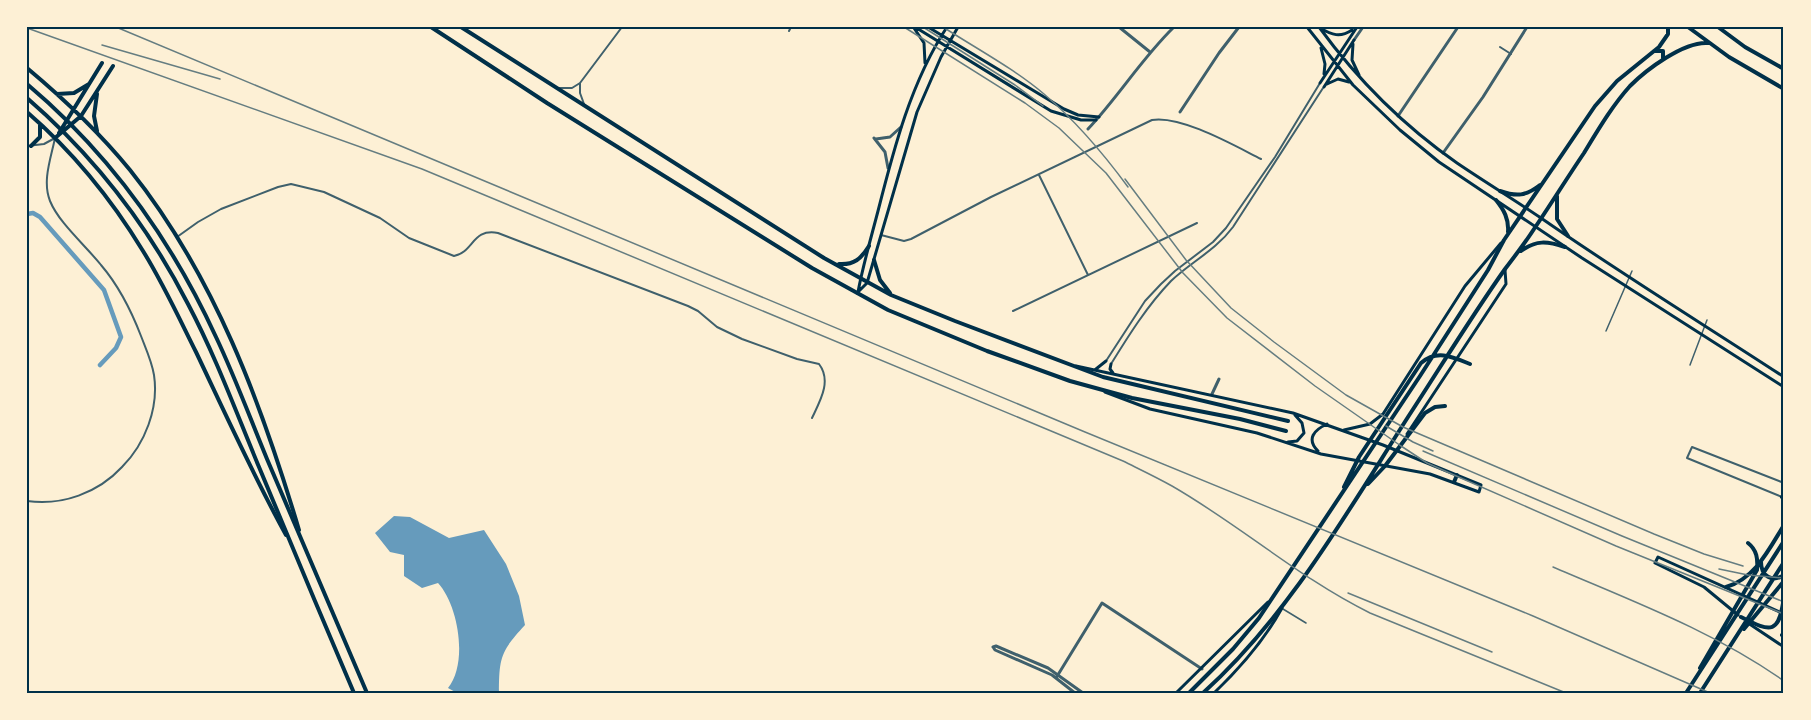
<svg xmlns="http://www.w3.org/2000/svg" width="1811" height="720" viewBox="0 0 1811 720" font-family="'DejaVu Sans',sans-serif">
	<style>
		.water { fill: #669bbc }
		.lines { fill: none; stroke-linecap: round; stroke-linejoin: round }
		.canal { stroke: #669bbc; stroke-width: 4.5 }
		.service { stroke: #3f606c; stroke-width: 1.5 }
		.pedestrian { stroke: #3f606c; stroke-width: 1.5 }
		.minor { stroke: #3f606c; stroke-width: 2 }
		.tertiary { stroke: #3f606c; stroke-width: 3 }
		.secondary { stroke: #003049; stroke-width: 3 }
		.primary { stroke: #003049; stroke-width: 4 }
		.trunk { stroke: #003049; stroke-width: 4 }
		.rail { stroke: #657d81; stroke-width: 1.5 }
		.neatline { fill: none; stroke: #003049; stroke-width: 2 }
	</style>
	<rect width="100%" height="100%" fill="#fdf0d5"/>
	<path class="water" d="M394,516L410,517L449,538L484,530L506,564L519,596L525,625C501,651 499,657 499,693H457L448,688C468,664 459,606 438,583L422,588L404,576V555L390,552L375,533Z"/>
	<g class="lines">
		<path class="canal" d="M27,214L33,213L40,217L104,290L121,337L116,348L100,365"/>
		<path class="service" d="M1283,609L1306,623"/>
		<path class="pedestrian" d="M1606,331L1632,271
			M1690,365L1707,320"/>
		<path class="minor" d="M789,31L791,27
			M1500,47L1511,54
			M580,83V93L584,104
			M558,88H572L580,83L622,27
			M27,146L44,144L55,138
			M1039,175L1088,275
			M881,235L904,241L911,239L991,197L1152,120C1181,115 1235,146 1261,159
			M177,237L198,222L221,209L278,187L291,184L324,192L380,218L409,238L454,256C474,252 472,228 498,233L688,306L698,311L717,327L742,339L797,359L819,364C832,381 820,401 812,418
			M1013,311L1197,223
			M1106,361L1145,301L1161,284L1175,271L1213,242L1226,228L1275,157L1320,83
			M1111,364C1129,335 1147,306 1171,281C1191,262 1216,250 1233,227L1323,88
			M1782,497L1687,458L1692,447L1784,483
			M27,501C62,506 98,493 122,467C145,444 159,408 154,375C152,362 146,349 141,336C131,310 119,286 101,265C85,245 59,223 50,201C42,181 51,158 55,138"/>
		<path class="tertiary" d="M1119,27L1150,52
			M1354,40L1363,27
			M1180,112L1219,53L1239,27
			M1398,116L1458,27
			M1088,129C1119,96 1142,58 1174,27
			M874,138L885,152L888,168
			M876,139L890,137L901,127
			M1443,153L1483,97L1527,27
			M1212,394L1219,379
			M993,647L996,646L1048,668L1083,693
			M993,647L995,650L1052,675L1075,693
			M1056,678L1102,603L1202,669"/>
		<path class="secondary" d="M915,27L1051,111L1081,120H1096
			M928,27L1064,109L1078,115L1099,117
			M1307,27L1353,85L1400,130L1439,162L1582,258L1784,387
			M1319,27C1357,79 1404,126 1457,163C1485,182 1513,199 1541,218C1620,273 1703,324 1784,377
			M914,28L924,43L925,63
			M1320,28C1332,35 1340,38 1352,30
			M1353,44L1352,60L1359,75
			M1321,48L1325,64L1324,74
			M1320,83L1357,27
			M1327,84L1338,79L1349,82
			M1324,87L1354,40
			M858,292C863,265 871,238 878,211C894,148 911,82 947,27
			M857,293L867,283L917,112L941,57L958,27
			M1111,364L1110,369L1113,373
			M1076,366L1293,413L1383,445L1481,485L1479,492L1430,474L1321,454L1257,433L1150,409L1105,392
			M1096,369L1106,361
			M1344,430L1370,424L1383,414L1465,286L1501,243
			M1407,434L1506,284L1505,270
			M1288,442L1297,441L1304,433L1302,423L1295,415
			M1318,451C1306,439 1314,430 1327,424
			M1738,615L1704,587L1655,563L1658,557L1784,614
			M1748,623L1784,647
			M1176,693L1268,602
			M1214,693C1241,667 1264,641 1282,608"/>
		<path class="primary" d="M431,27L547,103L812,268L888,310L987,351L1070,381L1132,398L1240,419L1286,431
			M461,27L824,258L891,295L955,321L1103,377L1288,421
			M1688,27L1729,57L1784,89
			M1718,27L1745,47L1784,69
			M1654,51H1663V58
			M27,68C64,99 99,132 130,170C214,275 261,402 299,530
			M57,94L74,93L89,84
			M97,94L94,116L97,131
			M27,112C72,151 112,200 143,251C163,283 179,318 196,352C225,413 253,475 286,535
			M59,133L102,63
			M55,138L81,116L113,66
			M31,146L40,137V124
			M1500,191C1517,197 1526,196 1540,185
			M1557,196V219L1568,236
			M1496,200C1504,210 1509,219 1508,232
			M1521,251C1536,240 1547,241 1565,247
			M874,260L880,280L890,293
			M839,264C854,265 861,259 869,246
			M1454,482L1457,475
			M1368,484L1385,466L1425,413L1435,407L1445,406
			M1344,487L1359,457L1421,363C1437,349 1453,357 1470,364
			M1782,497L1784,498
			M1761,562C1761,576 1772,583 1784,575
			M1726,587C1755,579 1769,549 1784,525
			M1741,617C1772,633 1779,634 1784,597
			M1744,629L1784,581
			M1782,635L1784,636
			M1700,668L1757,570C1758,559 1757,550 1748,543
			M1189,693L1233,649L1259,618L1420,376L1488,270L1504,240L1595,106L1617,81L1659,47L1668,34V27
			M1203,693C1289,615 1346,514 1408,417C1440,368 1471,317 1505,269C1515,256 1525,243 1534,229C1551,204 1567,178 1584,153C1598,130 1612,106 1630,86C1646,70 1684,41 1708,43
			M1686,693L1784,541
			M1700,693L1784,562"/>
		<path class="trunk" d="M27,84C110,154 171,239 216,337C235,377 250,418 267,459C300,537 333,615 367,693
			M27,98C94,156 148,226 188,304C216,357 236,412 259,467C290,542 322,618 354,693"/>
		<path class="rail" d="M116,27L1085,432L1533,616L1710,693
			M904,27L1025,103L1059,128L1106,173L1183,273L1227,318L1315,386L1401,446L1427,463L1454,475L1616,546L1784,614
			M923,27L1015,85L1043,106
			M943,27C977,49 1013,68 1044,94C1077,122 1103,153 1128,187
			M27,28L422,169L1123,461C1139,469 1156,477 1172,486C1240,525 1299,578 1370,613L1566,693
			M102,45L220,79
			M1125,179L1186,260L1231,308L1274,342L1346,395L1403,427L1654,534L1704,554L1743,566
			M1386,426L1413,442L1433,451
			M1423,451L1622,536L1784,602
			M1553,567C1632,601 1713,631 1784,681
			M1719,569L1748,575L1784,578
			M1348,593L1492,652"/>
	</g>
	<rect width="1811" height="720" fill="none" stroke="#fdf0d5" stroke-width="57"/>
	<rect x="28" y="28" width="1754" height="664" class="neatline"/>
</svg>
